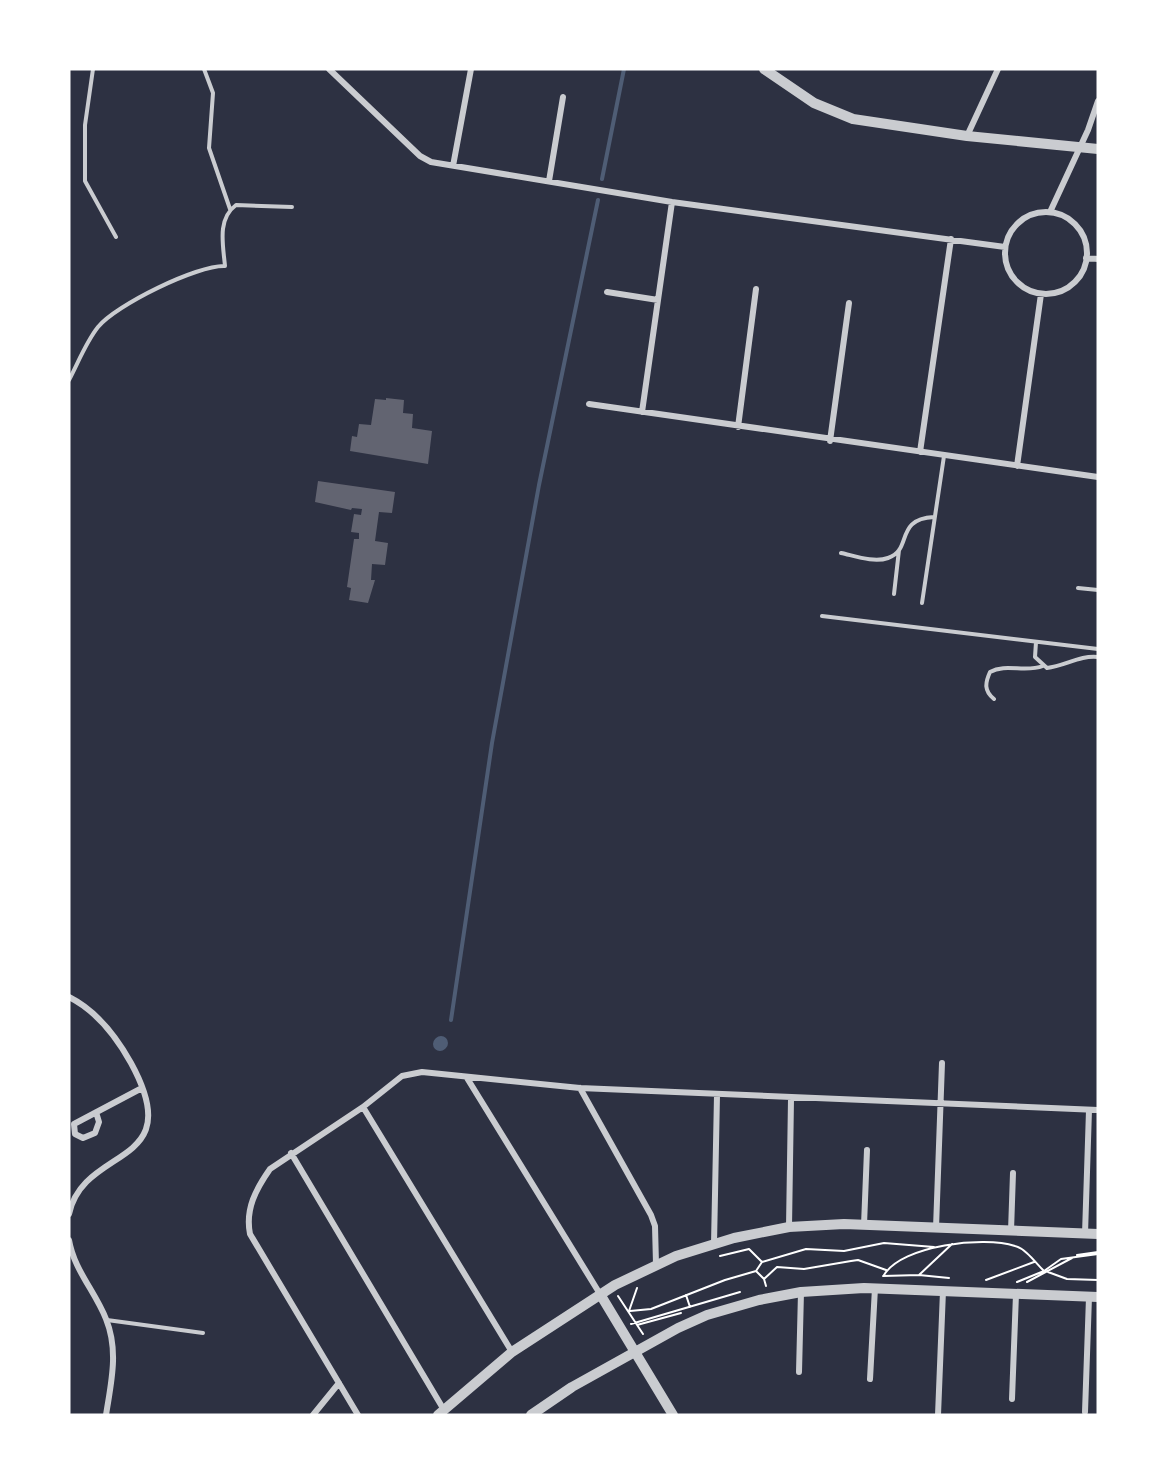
<svg xmlns="http://www.w3.org/2000/svg" width="1167" height="1484" viewBox="0 0 1167 1484" font-family="'Times New Roman',serif">
	<style>
		.lines { fill: none; stroke-linecap: round; stroke-linejoin: round }
		.stream { stroke: #4f5d75; stroke-width: 4 }
		.canal { stroke: #4f5d75; stroke-width: 14 }
		.building { fill: #626471 }
		.path { stroke: #fff; stroke-width: 2 }
		.service { stroke: #caccd0; stroke-width: 4 }
		.minor { stroke: #caccd0; stroke-width: 6 }
		.tertiary { stroke: #caccd0; stroke-width: 10 }
	</style>
	<rect width="100%" height="100%" fill="#2d3142"/>
	<g class="lines">
		<path class="stream" d="M602,179L624,69
			M451,1020L492,743L539,485L598,200"/>
		<path class="canal" d="M440,1044L441,1043"/>
	</g>
	<path class="building" d="M386,398L404,400L403,413L413,414L412,428L432,431L428,464L350,451L352,436L357,437L359,424L371,425L375,399L386,400Z
		M318,481L395,492L392,513L379,512L375,541L388,543L385,565L372,564L371,580H375L368,603L349,600L351,588L347,587L354,539H359V533L351,532L354,514L361,515L362,509L352,508L351,510L315,502Z"/>
	<g class="lines">
		<path class="path" d="M1077,1255L1098,1252
			M720,1256L749,1249L762,1262
			M762,1262L806,1249L844,1251L884,1243L934,1247
			M756,1271L764,1279L766,1286
			M1048,1272L1067,1279L1098,1280
			M884,1275C902,1245 984,1236 1015,1246C1026,1249 1035,1262 1043,1270
			M919,1275L952,1244
			M883,1276L919,1275L949,1278
			M764,1279L777,1267L804,1269L851,1261L858,1260L886,1270
			M986,1280L1034,1262
			M1017,1282L1044,1271L1061,1259L1098,1254
			M1027,1282L1072,1258
			M686,1295L690,1307
			M618,1296L643,1334
			M629,1311L637,1288
			M630,1311L651,1309L725,1280L756,1271L762,1262
			M631,1324L740,1292
			M637,1325L681,1313"/>
		<path class="service" d="M93,69L85,125V181L116,237
			M204,69L213,93L209,148L230,209
			M69,380C78,363 86,342 98,327C116,305 197,265 225,266C223,245 217,219 236,205L292,207
			M841,553C855,556 874,563 888,558C913,550 894,519 934,517
			M1078,588L1098,590
			M894,594L899,550
			M922,603L944,456
			M822,616L1098,649
			M1036,642L1035,657L1047,668C1065,666 1080,655 1098,657
			M994,699C984,691 985,683 990,672C1006,663 1025,673 1043,666
			M107,1320L203,1333"/>
		<path class="minor" d="M329,69L420,156L431,162L672,202L1005,247
			M967,136L998,69
			M453,166L471,69
			M549,181L563,97
			M1050,212L1088,130L1098,101
			M1005 253a41 41 0 1 1 82 0a41 41 0 1 1-82 0Z
			M1086,258L1098,259
			M607,292L658,300
			M589,404L1098,477
			M642,412L672,202
			M738,427L756,289
			M830,441L849,303
			M920,452L951,239
			M1017,466L1041,294
			M69,997C97,1011 116,1036 131,1063C189,1169 84,1144 69,1214
			M467,1078L600,1294
			M580,1088L651,1215L655,1226L656,1264
			M363,1107L512,1352
			M96,1112L99,1122L95,1133L83,1138L75,1134L74,1124L142,1088
			M291,1153L444,1410
			M864,1225L867,1150
			M789,1227L791,1099
			M936,1228L942,1063
			M1011,1231L1013,1173
			M1085,1234L1089,1110
			M69,1240C74,1270 95,1291 106,1319C119,1351 111,1383 106,1415
			M714,1244L717,1095
			M799,1372L801,1292
			M870,1379L875,1288
			M1012,1399L1016,1294
			M1085,1412L1089,1297
			M313,1415L339,1383
			M358,1415L250,1234C245,1209 256,1189 270,1169L363,1107L402,1076L422,1072L580,1088L1098,1110
			M938,1415L943,1291"/>
		<path class="tertiary" d="M764,69L814,103L853,119L967,136L1098,149
			M600,1294L673,1415
			M438,1415L512,1352L615,1285L676,1256L734,1238L789,1227L844,1224L1098,1234
			M531,1415L572,1387L678,1328L707,1315L759,1300L801,1292L864,1288L1098,1297"/>
	</g>
	<rect width="1167" height="1484" fill="none" stroke="#ffffff" stroke-width="141"/>
</svg>
